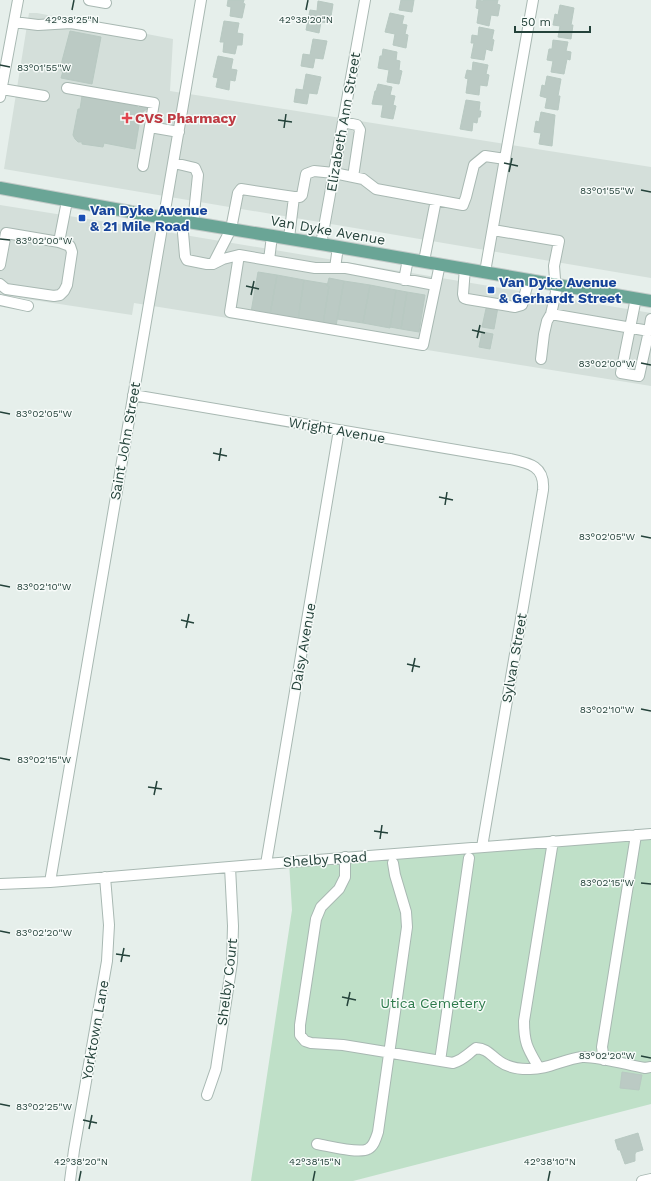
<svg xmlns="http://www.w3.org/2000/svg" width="651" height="1181" viewBox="0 0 651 1181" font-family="'Work Sans',sans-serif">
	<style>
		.built { fill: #d4dfda }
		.green { fill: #bfe0c8 }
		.building { fill: #bbcac4; stroke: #b8c9c2 }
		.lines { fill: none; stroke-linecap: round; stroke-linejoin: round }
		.minor-casing { stroke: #a8b8b2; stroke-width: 12 }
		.major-casing { stroke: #c2cac8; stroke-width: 14 }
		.minor { stroke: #fff; stroke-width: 10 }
		.major { stroke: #6aa596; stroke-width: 12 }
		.ticks { fill: none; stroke: #24423a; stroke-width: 1.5 }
		.health-dot { fill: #e0444e; stroke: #f7fbf9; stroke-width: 1.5 }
		.transit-dot { fill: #1a4fb4; stroke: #f7fbf9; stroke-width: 1.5 }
		.labels { text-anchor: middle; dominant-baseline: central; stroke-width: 3; stroke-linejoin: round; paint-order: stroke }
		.health-label { font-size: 14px; font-weight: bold; fill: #be3a42; stroke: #f7fbf9; text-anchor: start }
		.street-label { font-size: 14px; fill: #24423a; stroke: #f7fbf9 }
		.transit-label { font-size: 14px; font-weight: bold; fill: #164399; stroke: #f7fbf9; text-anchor: start }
		.park-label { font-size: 14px; fill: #2d7a4b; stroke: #f7fbf9 }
		.ticks-label { font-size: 10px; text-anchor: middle; fill: #24423a; stroke: #f7fbf9; stroke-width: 3; stroke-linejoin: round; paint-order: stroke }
	</style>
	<rect width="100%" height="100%" fill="#e6efeb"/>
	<path class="built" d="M29,13H37L173,39L170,91L651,167V278L4,169Z
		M0,205L113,223L651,313V386L134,303L132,315L0,295Z"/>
	<path class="green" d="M651,834V1104L353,1181H251L292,910L289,862Z"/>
	<path class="building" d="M228,0H244L243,3L245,4L242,18L230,16L231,7L227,6Z
		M401,0H414L412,12L399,10Z
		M477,0L483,1V0H498L497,4L500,5L498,16L491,15L489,26L477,23L479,9L476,8Z
		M318,1L333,4L330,23L321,22L319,33L306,30L310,10L317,11Z
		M560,5L574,8L571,25H573L571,39L558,37L560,26L553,25L555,14L558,15Z
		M390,13L404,16L402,24L407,25L405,34L408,35L406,48L393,45L395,34L385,32Z
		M224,21L239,23L237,33L243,34L242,45H237L235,54L223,52L224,42H220Z
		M479,27L494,30L492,39L494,40L492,51L486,49L484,60L471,58L474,43H471L472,35L478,36Z
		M70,31L101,37L92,84L61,78L63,71H61L62,61Z
		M313,39L327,41L323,59L315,58L313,68L301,66L303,54L310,55Z
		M553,40L568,42L566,51L571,52L570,60L567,59L564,74L551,72L553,61L547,60L549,49H552Z
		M383,49L397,52L396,60L400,61L399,70L402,71L399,84L387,82L389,70L378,68L380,56H382Z
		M218,56L233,59L231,69L237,70L235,81L230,80L229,90L216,87L218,78L213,77Z
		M473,62L488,65L486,74L489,75L487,86L480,85L479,95L466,93L468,79L465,78L467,70L472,71Z
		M306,74L321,77L317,94L309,93L307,104L294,102L296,89L303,90Z
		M547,76L561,79L558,96H560L558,110L545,108L547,98L540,96L542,85L545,86Z
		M378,84L392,87L390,95L395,96L393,105L396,106L393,119L381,117L383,105L372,104L375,91H376Z
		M82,96L137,106L138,108L144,103L147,109L141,113L135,149L104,143L103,147L82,144V142H78L75,139L73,135L78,109H80Z
		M466,100L480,102L479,111H481L480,117H478L477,123L473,122L472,131L460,129Z
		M541,112L555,115L552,146L539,144L541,133L534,132L536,121L539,122Z
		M258,272L277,275L270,315L251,312Z
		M277,275L304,280L298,320L270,315Z
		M329,278L344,281L336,326L323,324L329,286H327Z
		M304,280L328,284L327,286H329L323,324L298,320Z
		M344,281L370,285L363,323L337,319Z
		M370,285L396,290L390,328L363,323Z
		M396,290L407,292L401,329L390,327Z
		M407,292L425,295L419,332L401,329Z
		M487,304L498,307L494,329L482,327Z
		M482,332L493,334L490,349L479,347Z
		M622,1072L642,1075L639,1090L620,1088Z
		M638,1133L643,1150L636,1152L635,1154V1161L625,1164L620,1150H618L615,1140Z"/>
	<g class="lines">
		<g class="minor-casing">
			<path id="minor" d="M89,0L106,3
				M14,22L38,25L71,23L141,35
				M67,88L154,103L143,166
				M2,89L44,96
				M0,97L18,0
				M343,122L357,125L360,130L353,177
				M150,127L179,132
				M174,163L195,168L198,175L193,223
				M294,197H300L302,195L306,174L314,171L334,173L363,179L376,189L436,200L424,261
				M436,200L463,205L466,197L474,165L485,156L505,159
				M182,221L185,256L187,260L207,264H213L223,259L239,255
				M493,230L559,241L554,266L556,292L551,314L547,321L544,334L541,359
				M321,244L365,0
				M269,260L272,236
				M213,264L231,229L238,193L241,189L294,197L289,238
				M0,265L6,233L59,242L67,201
				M335,268L338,247
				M465,268L463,294L464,298L467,299L515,307L522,305L529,279
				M485,272L533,0
				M404,280L408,259
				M0,284L6,289L54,296L60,295L64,291L67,285L72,252L70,246L59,242
				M435,285L346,268H315L239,255L230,312L423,345L440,264
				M636,298L621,373L639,376L649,331
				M0,300L28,306
				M551,314L649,331L651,319
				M133,395L510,459C529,463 545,466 543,490L482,847
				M345,857V877L339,889L321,907L316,919L300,1025V1035L305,1041L311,1043L343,1045L453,1063C465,1059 466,1055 476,1048C488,1049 490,1055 499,1061C507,1067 519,1069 528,1069C547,1070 564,1059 582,1057C598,1056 628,1065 645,1068L651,1067
				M266,864L339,430
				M50,882L201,0
				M0,884L50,882L266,864L651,834
				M604,1060L602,1047L636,835
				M440,1061L469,858
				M539,1068C528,1049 524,1044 524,1021L553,841
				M207,1095L216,1069L232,962L233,926L230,867
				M317,1144C329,1146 359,1154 368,1149C374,1146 376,1138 378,1132L407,927L406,912L395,875L393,863
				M70,1181L74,1150L107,961L109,925L105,877
				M642,1181L651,1179"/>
		</g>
		<g class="major-casing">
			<path id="major" d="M0,188L164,218L321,244L651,301"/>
		</g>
		<use href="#minor" class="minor"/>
		<use href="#major" class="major"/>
	</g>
	<path class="ticks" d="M72,10L74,0M306,10L308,0M0,65L10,67M278,120L292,122M284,128L286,114M504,163L518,166M509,172L512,158M641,190L651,192M0,239L10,240M246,286L259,289M251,295L254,281M472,330L485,333M477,338L480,325M641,363L651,365M0,412L10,414M213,453L227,456M219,461L221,448M439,497L453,500M445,505L447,492M641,536L651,538M0,585L10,587M181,620L194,623M186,628L189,614M407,664L420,667M412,672L415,658M641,709L651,711M0,758L10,760M148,787L162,789M154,795L157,781M374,831L388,833M380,839L382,825M641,883L651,884M0,931L10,933M116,954L130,956M121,962L124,948M342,997L356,1000M347,1006L350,992M641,1056L651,1058M0,1104L10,1106M83,1120L97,1123M89,1129L92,1115M79,1181L81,1171M313,1181L315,1171M548,1181L550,1171"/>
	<path class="health-dot" d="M125 112h4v4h4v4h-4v4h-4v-4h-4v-4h4z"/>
	<g class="transit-dot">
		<rect x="78" y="214" width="8" height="8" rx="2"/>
		<rect x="487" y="286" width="8" height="8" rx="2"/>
	</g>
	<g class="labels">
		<g class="health-label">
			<text x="135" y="118">CVS Pharmacy</text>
		</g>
		<g class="street-label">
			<text transform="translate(343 122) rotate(-80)">Elizabeth Ann Street</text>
			<text transform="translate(328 230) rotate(10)">Van Dyke Avenue</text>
			<text transform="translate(337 430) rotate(10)">Wright Avenue</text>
			<text transform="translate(125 441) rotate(-80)">Saint John Street</text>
			<text transform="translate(303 647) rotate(-80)">Daisy Avenue</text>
			<text transform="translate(514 658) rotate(-80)">Sylvan Street</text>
			<text transform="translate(325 859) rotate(-4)">Shelby Road</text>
			<text transform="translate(227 982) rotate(-83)">Shelby Court</text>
			<text transform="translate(95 1030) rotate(-80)">Yorktown Lane</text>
		</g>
		<g class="transit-label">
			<text x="90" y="210">Van Dyke Avenue<tspan x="90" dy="16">&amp; 21 Mile Road</tspan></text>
			<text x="499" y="282">Van Dyke Avenue<tspan x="499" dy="16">&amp; Gerhardt Street</tspan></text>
		</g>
		<g class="park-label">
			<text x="433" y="1003">Utica Cemetery</text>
		</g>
	</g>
	<g class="ticks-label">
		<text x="72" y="23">42°38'25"N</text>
		<text x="306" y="23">42°38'20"N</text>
		<text x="44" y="71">83°01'55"W</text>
		<text x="607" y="194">83°01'55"W</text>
		<text x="44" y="244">83°02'00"W</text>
		<text x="607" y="367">83°02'00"W</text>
		<text x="44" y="417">83°02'05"W</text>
		<text x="607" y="540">83°02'05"W</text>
		<text x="44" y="590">83°02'10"W</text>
		<text x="607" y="713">83°02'10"W</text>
		<text x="44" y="763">83°02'15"W</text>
		<text x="607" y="886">83°02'15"W</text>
		<text x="44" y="936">83°02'20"W</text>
		<text x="607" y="1059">83°02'20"W</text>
		<text x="44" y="1110">83°02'25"W</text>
		<text x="81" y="1165">42°38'20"N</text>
		<text x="315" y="1165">42°38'15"N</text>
		<text x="550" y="1165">42°38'10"N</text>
	</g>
	<path d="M515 26v6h75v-6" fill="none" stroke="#24423a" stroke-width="2"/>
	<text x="521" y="26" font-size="12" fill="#24423a" stroke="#f7fbf9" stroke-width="3" paint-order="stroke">50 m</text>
</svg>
